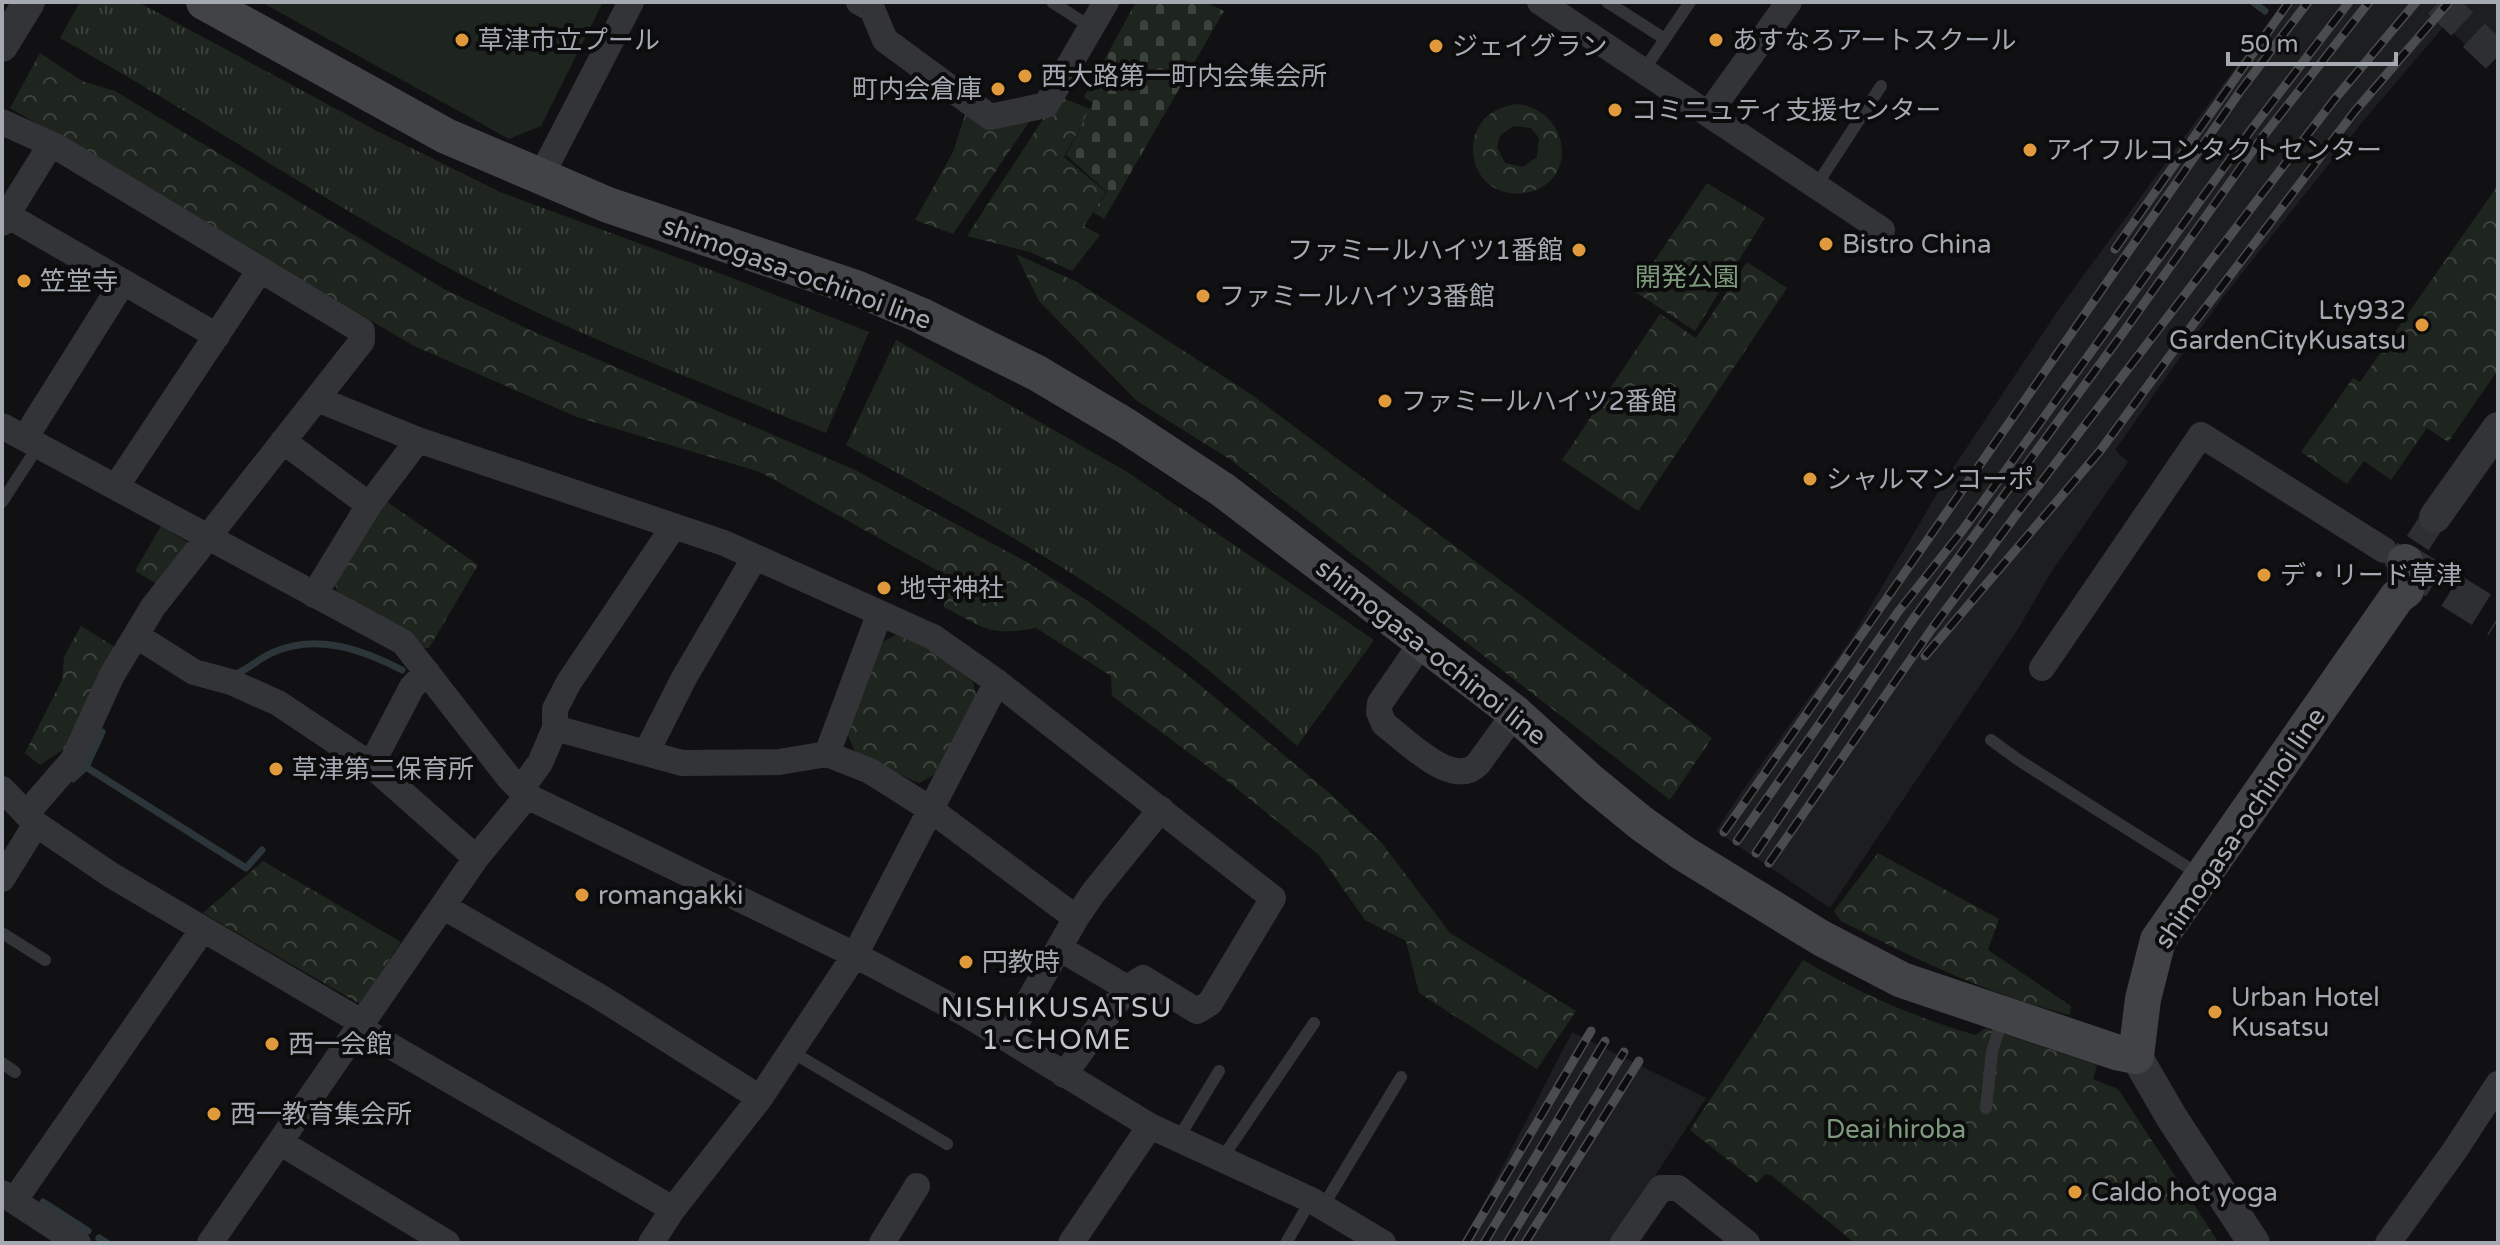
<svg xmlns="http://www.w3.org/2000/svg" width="2500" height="1245" viewBox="0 0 2500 1245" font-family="'Varela Round','Noto Sans JP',sans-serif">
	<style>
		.built { fill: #1d1e1f }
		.grass { fill: url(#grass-tufts) }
		.forest { fill: url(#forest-crowns); fill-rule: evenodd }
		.cemetery { fill: url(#cemetery-stones) }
		.garden { fill: #1e251e }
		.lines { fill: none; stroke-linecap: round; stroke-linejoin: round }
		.stream { stroke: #2c353a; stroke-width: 7 }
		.minor-tunnel { stroke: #2e2f33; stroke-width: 26; stroke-dasharray: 26 13; stroke-linecap: butt }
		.tertiary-tunnel { stroke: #2e2f33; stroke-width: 32; stroke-dasharray: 32 16; stroke-linecap: butt }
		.secondary-tunnel { stroke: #2e2f33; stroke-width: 36; stroke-dasharray: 36 18; stroke-linecap: butt }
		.service { stroke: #333437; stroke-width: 12 }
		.minor { stroke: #333437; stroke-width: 26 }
		.tertiary { stroke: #333437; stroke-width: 32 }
		.secondary { stroke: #414347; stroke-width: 36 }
		.rail-casing { stroke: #4a4c50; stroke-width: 9 }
		.rail { stroke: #0c0c0d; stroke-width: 6; stroke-dasharray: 18; stroke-linecap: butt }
		.poi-dot { fill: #e09a3b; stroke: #0c0c0d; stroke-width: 3 }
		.labels { text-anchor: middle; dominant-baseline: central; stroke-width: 8; stroke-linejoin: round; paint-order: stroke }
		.poi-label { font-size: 26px; fill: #a4a9b2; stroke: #0c0c0d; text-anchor: start }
		.street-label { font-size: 26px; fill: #a4a9b2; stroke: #0c0c0d }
		.park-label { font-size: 26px; fill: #7d9b7c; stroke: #0c0c0d }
		.neighbourhood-label { font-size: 28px; letter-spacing: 2px; fill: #c4c8ce; stroke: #0c0c0d }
	</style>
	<defs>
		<pattern id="grass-tufts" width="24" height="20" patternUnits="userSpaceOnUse" patternTransform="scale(2)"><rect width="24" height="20" fill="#1e251e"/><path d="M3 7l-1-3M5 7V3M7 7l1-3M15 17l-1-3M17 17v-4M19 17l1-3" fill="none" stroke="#3c423c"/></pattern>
		<pattern id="forest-crowns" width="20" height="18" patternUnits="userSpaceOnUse" patternTransform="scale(2)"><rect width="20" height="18" fill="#1e251e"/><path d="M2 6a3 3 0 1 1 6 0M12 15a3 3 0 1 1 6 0" fill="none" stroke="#3c423c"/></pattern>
		<pattern id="cemetery-stones" width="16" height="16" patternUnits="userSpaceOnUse" patternTransform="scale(2)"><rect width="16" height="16" fill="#1e251e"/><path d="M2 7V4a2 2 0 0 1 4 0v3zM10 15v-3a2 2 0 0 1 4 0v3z" fill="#3c423c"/></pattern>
	</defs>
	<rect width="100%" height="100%" fill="#111113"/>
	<path class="built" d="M2283,2H2498V50L2485,64L2445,25L2364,120L2220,301L2115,450L2128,462L2050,574L2018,629L1830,908L1716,831L1740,794L1851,639L1947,477L2059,309Z
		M1572,1032L1706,1098L1611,1243H1463Z"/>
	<path class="grass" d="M80,2H138L377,131L500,192L722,274L869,332L826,433C699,381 568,333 447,267C315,196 191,111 60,38Z
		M896,340L1124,470L1374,640L1297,746C1244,699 1189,652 1131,612C1040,550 942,497 846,445Z"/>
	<path class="forest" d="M40,53L82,81L115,91L444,289L534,332L855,470L1025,561L1088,601L1183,671L1333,796L1381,842L1450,933L1576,1011L1537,1069L1419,993L1406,941L1365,920L1319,855L1226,780L1112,696L1111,676L1036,628C989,637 985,628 944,607L949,577L760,472L577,417L414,346L10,108Z
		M1058,96L1090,109L1064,157L1106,192L1084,226L1100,235L1072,271L1030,252L967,236Z
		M1517,104C1572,110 1579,185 1524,193C1464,201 1451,112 1517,104ZM1513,126L1531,128L1539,138L1537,157L1523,167L1505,163L1497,147L1500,136Z
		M965,115L994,127L1029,122L953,234L915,220L953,152Z
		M1707,183L1765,218L1695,331L1634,291Z
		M2498,185V370L2448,442L2427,428L2391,480L2364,461L2347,484L2301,452L2353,378L2360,382Z
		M1016,254L1077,282L1252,395L1712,738L1670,800L1231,460L1137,401L1039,301Z
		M1747,262L1787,288L1638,511L1562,460L1660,314L1696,338Z
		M383,499L478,565L429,648H423L337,592L333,575Z
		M161,526L187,542L189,550L164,588L135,571Z
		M81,626L118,649L67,747L40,765L25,753L62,680L64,657Z
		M899,633L925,646L973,682L977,699L936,774L919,783L856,754L847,733L881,643Z
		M1878,853L1999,919L1988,950L2071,1006L2070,1015C1989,995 1915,959 1841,921L1834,911Z
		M263,861L401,942L360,1004L203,913Z
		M1803,960C1858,993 1914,1017 1975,1035L1986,1028L2097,1065L2093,1079L2118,1089L2219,1243H1855L1772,1176L1765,1174L1757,1183L1690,1130Z"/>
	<path class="cemetery" d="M1136,2H1205L1224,11L1104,219L1093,212L1107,192L1066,155L1093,103L1084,97Z"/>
	<path class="garden" d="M261,2H603L541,126L509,139Z"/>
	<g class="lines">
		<path class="stream" d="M2253,2L2265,11
			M233,673L236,674C250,668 261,657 274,652C318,633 363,650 402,670
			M86,767L246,868L262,850
			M73,779L86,767L102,732
			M43,1202L88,1231
			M99,1238L107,1243"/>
		<path class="minor-tunnel" d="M2391,554L2405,562L2435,517"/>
		<path class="tertiary-tunnel" d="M2439,2L2498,58"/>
		<path class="secondary-tunnel" d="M2405,562L2498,620"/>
		<path class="service" d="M1052,2L1092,28
			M1607,2L1665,39
			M1644,70L1690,2
			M1816,186L1881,86
			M2,502L39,445
			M1991,740L2020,761L2200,875
			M2,933L45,960
			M792,1052L947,1144
			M2,1063L15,1072
			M1986,1108L1992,1052L2003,1016
			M1178,1139L1219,1071
			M1221,1160L1314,1023
			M1322,1208L1401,1077
			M1286,1243L1311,1200"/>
		<path class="minor" d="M859,2L872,9L885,40L990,117L1046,105L1106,2
			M1540,2L1882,230
			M1709,113L1789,2
			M2,122L57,147L362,331V341L153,607L112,675L73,760L26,814
			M540,178L631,2
			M7,215L217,336
			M2,223L51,144
			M317,399L418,440L724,543L933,637L997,682L1273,898L1210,1003L1197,1011L1143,978L1127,988L1059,948
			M2,426L403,642L509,778L527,796L855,955L966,1014L1150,1126L1311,1200L1383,1243
			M25,438L123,282
			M283,441L369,505
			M116,487L260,270
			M314,595L369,505L418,440
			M137,636L194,672L231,682L278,703L371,765L476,858
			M1423,641L1380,703L1379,712L1384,724C1406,740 1453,790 1478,764L1515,713
			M2042,668L2201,435L2384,550
			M555,728L682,763L779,762L827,754L870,771L930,809L1076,918
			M646,753L684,678L755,557
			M827,754L879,615
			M371,765L412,687L427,672
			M2,789L36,824L111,875L363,1023
			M521,789L540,763L555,728V709L569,682L674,526
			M2,879L36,824
			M444,907L600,997L760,1098
			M361,1029L673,1209
			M1007,1039L1076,918L1093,893L1161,809
			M1064,1075L1127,988
			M281,1143L447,1243
			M2,1193L78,1243
			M14,1201L203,929
			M210,1243L476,858L527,796
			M651,1243L673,1209L760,1098L855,955L997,682
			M882,1243L917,1186
			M1071,1243L1150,1126
			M1623,1243L1661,1188H1678L1747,1243
			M2388,1243L2455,1150L2498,1084"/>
		<path class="tertiary" d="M2,46L29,2
			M2435,517L2498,428
			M2136,1056L2172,1118L2254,1243"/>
		<path class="secondary" d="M204,2L446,136L608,205L856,288L920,315L1037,373L1126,426L1223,490L1515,713L1591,782L1641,823L1683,853L1821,938L1902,980L2116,1052L2136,1056L2143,999L2158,940L2397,597L2406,590L2405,562"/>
		<g class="rail-casing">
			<path id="rail" d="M2115,249L2289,2
				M1925,656L2100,451L2194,323L2355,111L2449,2
				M1724,832L2241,90L2308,2
				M1737,841L1898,612L1962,531L2251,130L2349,2
				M1756,853L1911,622L2125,330L2261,139L2369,2
				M1769,863L1931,630L2016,515L2334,100L2416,2
				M1466,1243L1591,1031
				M1484,1243L1605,1041
				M1507,1243L1624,1052
				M1525,1243L1639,1061"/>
		</g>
		<use href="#rail" class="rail"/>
	</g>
	<g class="poi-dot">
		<circle cx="462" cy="40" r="8"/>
		<circle cx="1716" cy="40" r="8"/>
		<circle cx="1436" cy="46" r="8"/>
		<circle cx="1025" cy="76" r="8"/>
		<circle cx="998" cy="89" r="8"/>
		<circle cx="1615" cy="110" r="8"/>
		<circle cx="2030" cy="150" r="8"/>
		<circle cx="1826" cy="244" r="8"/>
		<circle cx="1579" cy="250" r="8"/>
		<circle cx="24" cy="281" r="8"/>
		<circle cx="1203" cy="296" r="8"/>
		<circle cx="2422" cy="325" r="8"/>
		<circle cx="1385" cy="401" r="8"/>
		<circle cx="1810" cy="479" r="8"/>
		<circle cx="2264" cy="575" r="8"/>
		<circle cx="884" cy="588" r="8"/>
		<circle cx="276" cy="769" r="8"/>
		<circle cx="582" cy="895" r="8"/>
		<circle cx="966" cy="962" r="8"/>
		<circle cx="2215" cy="1012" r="8"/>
		<circle cx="272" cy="1044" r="8"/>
		<circle cx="214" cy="1114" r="8"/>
		<circle cx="2075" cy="1192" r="8"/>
	</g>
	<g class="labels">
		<g class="poi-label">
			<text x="478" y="40">草津市立プール</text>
			<text x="1732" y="40">あすなろアートスクール</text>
			<text x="1452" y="46">ジェイグラン</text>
			<text x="1041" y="76">西大路第一町内会集会所</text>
			<text x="982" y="89" text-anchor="end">町内会倉庫</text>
			<text x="1631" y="110">コミニュティ支援センター</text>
			<text x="2046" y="150">アイフルコンタクトセンター</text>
			<text x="1842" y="244">Bistro China</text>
			<text x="1563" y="250" text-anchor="end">ファミールハイツ1番館</text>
			<text x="40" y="281">笠堂寺</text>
			<text x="1219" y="296">ファミールハイツ3番館</text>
			<text x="2406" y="310" text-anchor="end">Lty932<tspan x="2406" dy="30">GardenCityKusatsu</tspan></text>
			<text x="1401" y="401">ファミールハイツ2番館</text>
			<text x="1826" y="479">シャルマンコーポ</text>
			<text x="2280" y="575">デ・リード草津</text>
			<text x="900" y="588">地守神社</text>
			<text x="292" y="769">草津第二保育所</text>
			<text x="598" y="895">romangakki</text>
			<text x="982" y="962">円教時</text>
			<text x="2231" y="997">Urban Hotel<tspan x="2231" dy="30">Kusatsu</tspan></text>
			<text x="288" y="1044">西一会館</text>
			<text x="230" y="1114">西一教育集会所</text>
			<text x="2091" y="1192">Caldo hot yoga</text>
		</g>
		<g class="street-label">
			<text transform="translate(797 273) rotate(20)">shimogasa-ochinoi line</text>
			<text transform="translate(1431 652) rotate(38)">shimogasa-ochinoi line</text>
			<text transform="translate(2240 828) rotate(-56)">shimogasa-ochinoi line</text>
		</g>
		<g class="park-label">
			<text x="1687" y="277">開発公園</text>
			<text x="1896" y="1129">Deai hiroba</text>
		</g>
		<g class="neighbourhood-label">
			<text x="1057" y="1008">NISHIKUSATSU<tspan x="1057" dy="32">1-CHOME</tspan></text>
		</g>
	</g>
	<rect width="2500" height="1245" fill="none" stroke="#a4a9b2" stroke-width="8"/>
	<path d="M2228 52v12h168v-12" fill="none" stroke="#a4a9b2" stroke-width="4"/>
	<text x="2240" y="52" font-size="24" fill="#a4a9b2" stroke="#0c0c0d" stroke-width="6" paint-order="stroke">50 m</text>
</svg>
